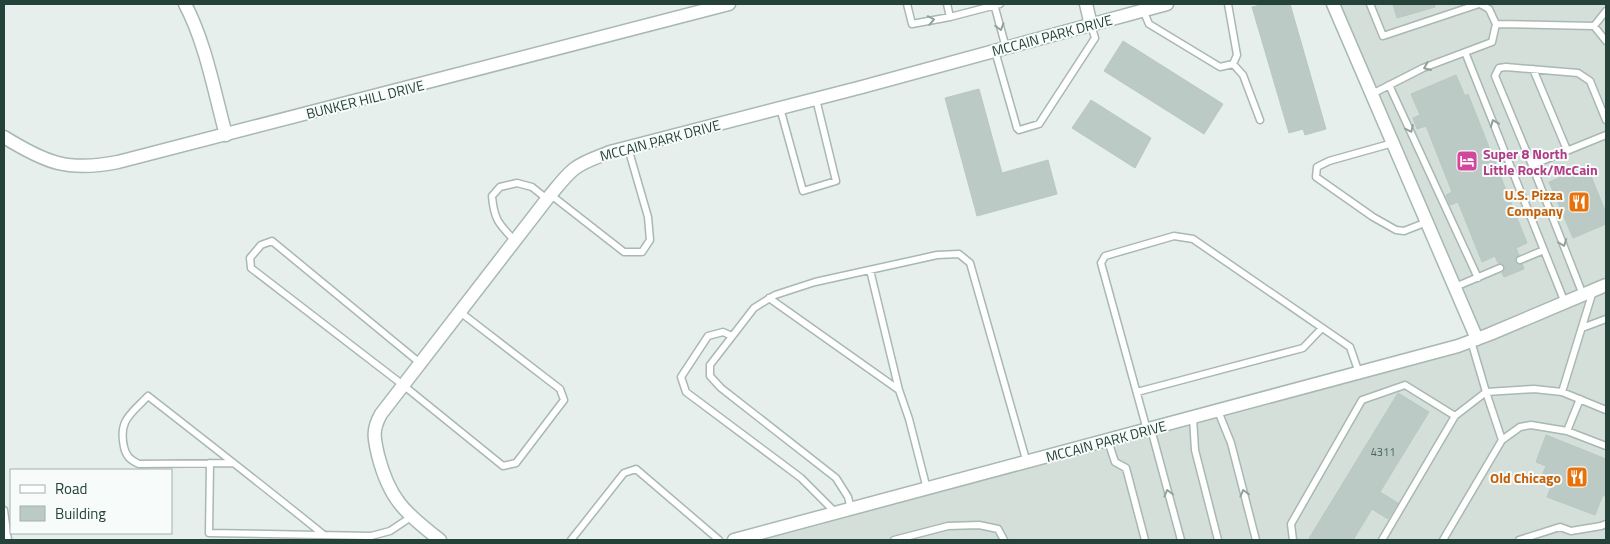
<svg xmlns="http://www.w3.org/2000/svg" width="1610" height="544" viewBox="0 0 1610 544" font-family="'Titillium Web',sans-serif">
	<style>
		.built { fill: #d4dfda }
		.building { fill: #bbcac4; stroke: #b8c9c2 }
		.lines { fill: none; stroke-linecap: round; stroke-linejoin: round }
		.lane-casing { stroke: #a8b8b2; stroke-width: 9 }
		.street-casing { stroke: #a8b8b2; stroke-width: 15 }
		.lane { stroke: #fff; stroke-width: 6 }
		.street { stroke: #fff; stroke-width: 12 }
		.oneway { stroke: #92a09c }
		.labels { text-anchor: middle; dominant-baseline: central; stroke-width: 4; stroke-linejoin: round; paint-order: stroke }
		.number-label { font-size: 11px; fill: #4a645c }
		.street-label { font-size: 14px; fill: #24423a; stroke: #f7fbf9 }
		.hotel-label { font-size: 14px; font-weight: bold; fill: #b23c85; stroke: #f7fbf9; text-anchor: start }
		.food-label { font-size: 14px; font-weight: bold; fill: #c56008; stroke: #f7fbf9; text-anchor: end }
	</style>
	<rect width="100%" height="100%" fill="#e6efeb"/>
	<path class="built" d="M1332,4H1606V540H734L1477,339Z"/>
	<path class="building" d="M1265,4H1290L1326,129L1305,135L1303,129L1289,133L1252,7Z
		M1393,4H1435V7L1397,18Z
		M1123,41L1223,104L1204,134L1104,71Z
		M1456,75L1465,96L1468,94L1527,243L1516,248L1519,255L1516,257L1515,261L1517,264H1522L1524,269L1504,277L1502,273L1504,271L1505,267L1503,264L1498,263L1495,256L1482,262L1458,202L1450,205L1449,203L1446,195L1452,192L1426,126L1417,129L1413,118L1420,115L1411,94Z
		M979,89L1002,173L1048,160L1057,194L977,216L945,98Z
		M1091,100L1151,138L1135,168L1072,128Z
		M1587,166L1606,213V224L1573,238L1549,182Z
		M1398,393L1429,412L1380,492L1398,503L1388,519L1372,509L1353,540H1308Z
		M1546,435L1606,459V497L1603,495L1595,515L1547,497L1554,480L1542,475L1546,466L1536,462Z"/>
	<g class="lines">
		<g class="lane-casing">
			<path id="lane" d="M907,4L912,24L950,17L1000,4
				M947,4L950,17
				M994,4L1006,48
				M1370,4L1383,36L1479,4
				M1480,4L1489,9L1496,24L1594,26L1606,41
				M1143,10L1149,24L1220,67L1233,64L1237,55L1228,4
				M1594,26L1606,11
				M995,51L1017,128L1019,130L1039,124L1095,38L1091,25
				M1465,52L1565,303
				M1233,64L1243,75L1260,120
				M1533,69L1567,150
				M1389,85L1478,278
				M1372,94L1423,68L1492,42L1496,24
				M780,108L803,191L836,181L816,99
				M1393,143L1329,161L1317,167L1316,177L1373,217L1396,230L1404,231L1427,222
				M1532,165L1606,135
				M551,195L624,252H642L650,240L648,217L628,148
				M515,241C499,224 494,220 492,196L500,187L517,183L532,187L547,199
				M1520,260L1544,250
				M870,270L899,390
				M1455,287L1500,268
				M1583,295L1532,165L1495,76L1499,68L1506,67L1578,73L1590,81L1606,120
				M769,298L899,390L909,419L927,489
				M1582,328L1606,319
				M732,336L723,332L708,336L681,377L686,392L801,478L835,512
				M1471,341L1486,392L1534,389L1562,392L1606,410
				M420,363L272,241L261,245L250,258L251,268L403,385L503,466L516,463L564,400L560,389L460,312
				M1137,392L1303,348L1322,328
				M1562,392L1593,291
				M1218,411L1231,443L1256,540
				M1193,418L1195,450L1218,540
				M1151,429L1181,540
				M1147,430L1101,263L1105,256L1174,236L1193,239L1350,347L1359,373
				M1567,431L1580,399
				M1108,441L1115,462L1126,468L1145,540
				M210,463L209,533L371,536L390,531L411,517
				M233,463L139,464C130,460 126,456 124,447C118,420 131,414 148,396C207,442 266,488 324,535
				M851,509L848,497L836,478L721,388L710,376V365L754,308L775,295L815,282L937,255L959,254L970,263L1027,463
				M4,510L8,540
				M571,540L624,473L636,469L719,540
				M894,540L948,526L979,525L998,529L1004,540
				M1293,540L1291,524L1362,400L1405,385L1455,416
				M1382,540L1455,416L1486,392L1502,440
				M1443,540L1502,440L1520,427L1531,425L1567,431L1606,446
				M1519,540L1560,527L1571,531L1601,526L1606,524"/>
		</g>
		<g class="street-casing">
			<path id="street" d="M185,4C206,44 214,91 226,135
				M1086,4L1091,25
				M1333,4L1477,339
				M4,137C46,163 68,172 118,162L729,4
				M440,540C405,513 389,499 378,455C374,438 372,430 381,414L547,199C556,189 563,178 574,169C584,161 598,157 610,152L862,87L1167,4
				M734,540L1458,346L1490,334L1606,285"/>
		</g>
		<use href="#lane" class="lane"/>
		<use href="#street" class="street"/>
	</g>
	<defs><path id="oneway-chevron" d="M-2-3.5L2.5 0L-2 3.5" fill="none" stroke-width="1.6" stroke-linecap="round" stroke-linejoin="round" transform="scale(1.25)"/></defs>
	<g class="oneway">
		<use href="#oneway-chevron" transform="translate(931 20) rotate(-11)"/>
		<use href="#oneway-chevron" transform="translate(1000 27) rotate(74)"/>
		<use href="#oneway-chevron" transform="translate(1427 67) rotate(157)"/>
		<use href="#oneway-chevron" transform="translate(1494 123) rotate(-112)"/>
		<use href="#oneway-chevron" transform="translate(1410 129) rotate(65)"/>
		<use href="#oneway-chevron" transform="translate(1563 243) rotate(69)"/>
		<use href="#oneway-chevron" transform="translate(1168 493) rotate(-105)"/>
		<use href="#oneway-chevron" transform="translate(1244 493) rotate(-105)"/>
	</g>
	<defs>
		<g id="hotel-square" transform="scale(1.125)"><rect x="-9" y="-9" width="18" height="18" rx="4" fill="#d1479c" stroke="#f7fbf9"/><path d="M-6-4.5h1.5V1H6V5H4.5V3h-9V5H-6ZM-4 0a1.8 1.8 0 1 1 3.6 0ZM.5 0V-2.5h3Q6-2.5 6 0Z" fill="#fff"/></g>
		<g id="restaurant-square" transform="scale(1.125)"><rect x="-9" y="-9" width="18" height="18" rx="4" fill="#e8710a" stroke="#f7fbf9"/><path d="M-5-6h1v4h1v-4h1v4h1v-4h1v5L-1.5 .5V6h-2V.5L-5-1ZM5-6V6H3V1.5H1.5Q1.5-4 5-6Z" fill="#fff"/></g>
	</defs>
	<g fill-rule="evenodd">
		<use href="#hotel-square" x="1467" y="161"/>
		<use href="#restaurant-square" x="1579" y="202"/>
		<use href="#restaurant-square" x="1577" y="477"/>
	</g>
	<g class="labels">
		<g class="number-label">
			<text x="1383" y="452">4311</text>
		</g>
		<g class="street-label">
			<text transform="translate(1052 35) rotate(-15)">MCCAIN PARK DRIVE</text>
			<text transform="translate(365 99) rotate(-14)">BUNKER HILL DRIVE</text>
			<text transform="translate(660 140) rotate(-15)">MCCAIN PARK DRIVE</text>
			<text transform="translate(1106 441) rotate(-15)">MCCAIN PARK DRIVE</text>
		</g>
		<g class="hotel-label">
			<text x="1483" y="153">Super 8 North<tspan x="1483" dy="16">Little Rock/McCain</tspan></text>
		</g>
		<g class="food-label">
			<text x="1563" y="194">U.S. Pizza<tspan x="1563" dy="16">Company</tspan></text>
			<text x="1561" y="477">Old Chicago</text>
		</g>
	</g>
	<rect width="1610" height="544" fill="none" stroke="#24423a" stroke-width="10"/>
	<rect x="10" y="469" width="162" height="65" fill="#f7fbf9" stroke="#a3b1ad"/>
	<rect x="20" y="485" width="25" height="8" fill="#ffffff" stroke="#a3b1ad"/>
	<text x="55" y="494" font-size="15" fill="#24423a">Road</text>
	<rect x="20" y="506" width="25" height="15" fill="#bbcac4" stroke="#a3b1ad"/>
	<text x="55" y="519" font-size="15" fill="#24423a">Building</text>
</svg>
